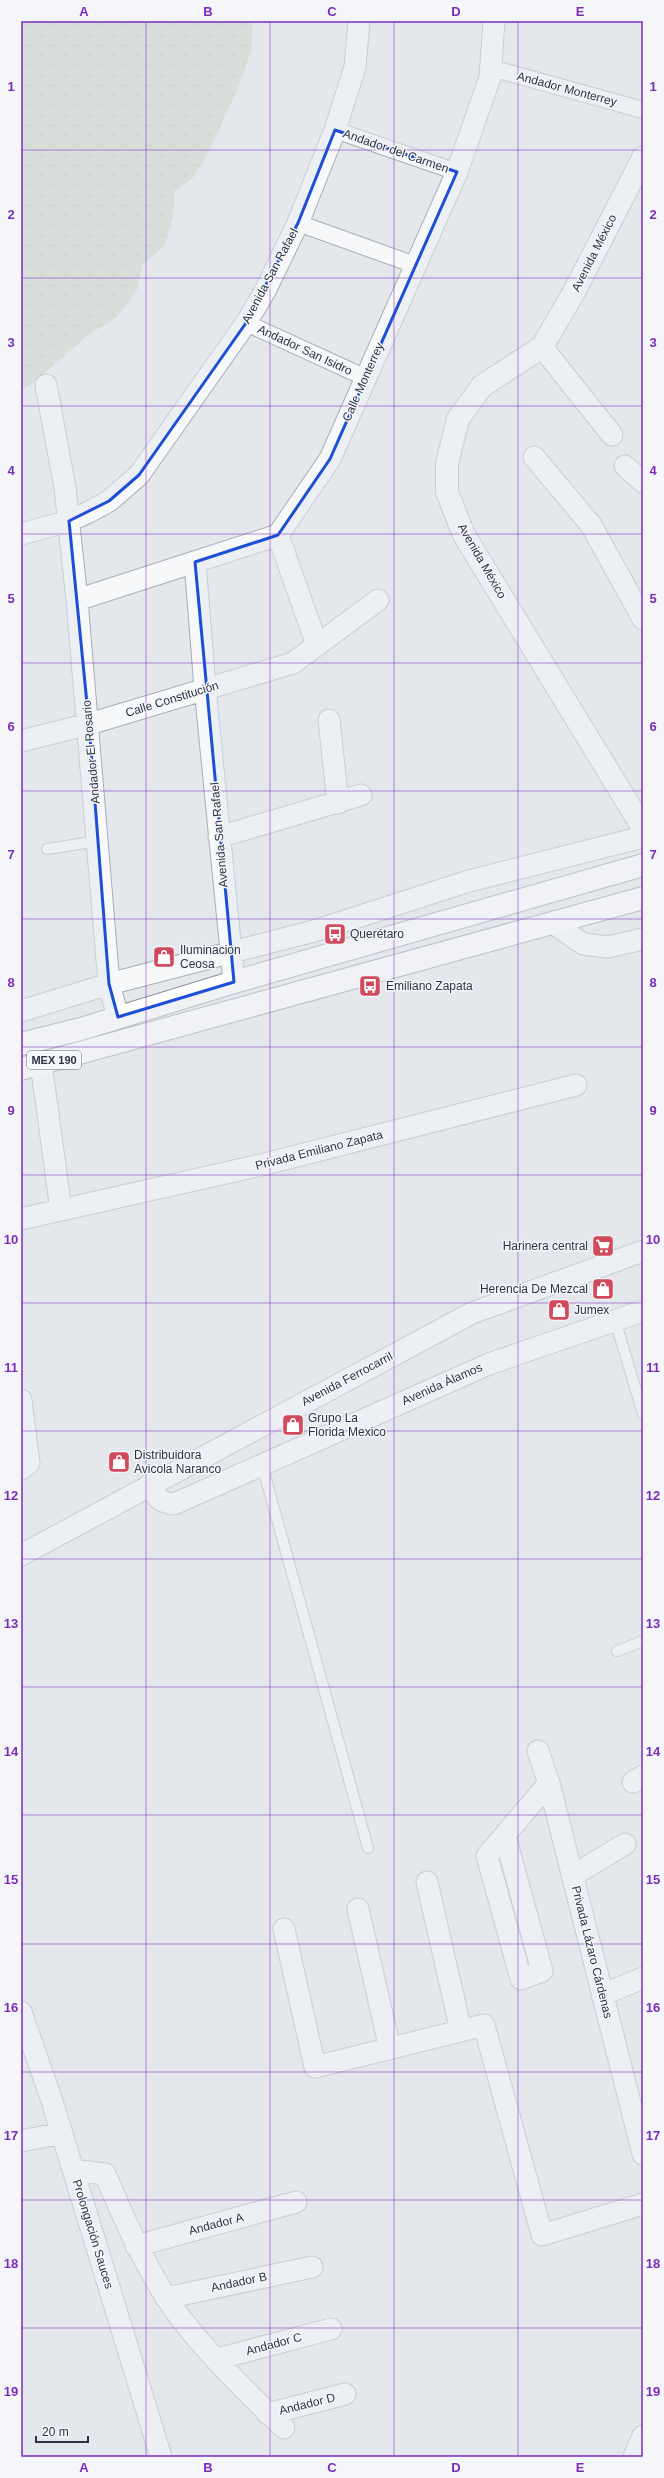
<svg xmlns="http://www.w3.org/2000/svg" width="664" height="2478" viewBox="0 0 664 2478" font-family="Arial,sans-serif">
	<style>
		.park { fill: url(#park-tufts) }
		.lines { fill: none; stroke-linecap: round; stroke-linejoin: round }
		.service-casing { stroke: #a9aeb7; stroke-width: 12 }
		.pedestrian-casing { stroke: #a9aeb7; stroke-width: 18 }
		.minor-casing { stroke: #a9aeb7; stroke-width: 23 }
		.tertiary-casing { stroke: #a9aeb7; stroke-width: 24 }
		.trunk-casing { stroke: #8b94a3; stroke-width: 24 }
		.service { stroke: #f7f8fa; stroke-width: 10 }
		.pedestrian { stroke: #f7f8fa; stroke-width: 16 }
		.minor { stroke: #f7f8fa; stroke-width: 21 }
		.tertiary { stroke: #f7f8fa; stroke-width: 22 }
		.trunk { stroke: #fff; stroke-width: 22 }
		.marked { fill: none; stroke: #1d4ed8; stroke-width: 3; stroke-linejoin: round }
		.grid { fill: none; stroke: #7b2cbf; stroke-width: 1; stroke-opacity: 0.55 }
		.labels { text-anchor: middle; dominant-baseline: central; stroke-width: 3; stroke-linejoin: round; paint-order: stroke }
		.shield { fill: #f4f6f9; stroke: #676e7b; stroke-width: 1 }
		.shield-label { font-size: 11px; font-weight: bold; fill: #2b3445 }
		.street-label { font-size: 12px; fill: #2b3445; stroke: #f4f6f9 }
		.poi-label { font-size: 12px; fill: #2b3445; stroke: #f4f6f9; text-anchor: start }
		.neatline { fill: none; stroke: #7b2cbf; stroke-width: 1.5 }
		.grid-label { font-size: 13px; text-anchor: middle; font-weight: bold; fill: #7b2cbf }
	</style>
	<defs>
		<pattern id="park-tufts" width="24" height="20" patternUnits="userSpaceOnUse"><rect width="24" height="20" fill="#c9d6c5"/><path d="M3 7l-1-3M5 7V3M7 7l1-3M15 17l-1-3M17 17v-4M19 17l1-3" fill="none" stroke="#adb8ab"/></pattern>
	</defs>
	<rect width="100%" height="100%" fill="#e4e7ec"/>
	<path class="park" d="M21,21H253L251,51L237,91L207,155L193,178L175,191L173,215L165,246L143,264L137,290L117,317L88,335L34,382L21,390Z"/>
	<g class="lines">
		<g class="service-casing">
			<path id="service" d="M47,849L98,841
				M615,1320L643,1414
				M262,1465L368,1848
				M617,1651L643,1641"/>
		</g>
		<g class="pedestrian-casing">
			<path id="pedestrian" d="M491,68L643,110
				M335,130L457,172
				M298,223L415,265
				M246,323L364,377"/>
		</g>
		<g class="minor-casing">
			<path id="minor" d="M542,347L612,435
				M46,385L65,488L77,600L109,984L118,1017
				M534,457L591,525L643,619
				M625,466L643,482
				M21,534L69,521L89,512L109,501L139,475L246,323L265,291L298,223L335,130L355,67L359,21
				M278,535L317,645
				M195,562L205,688L234,982
				M77,600L278,535L330,459L457,172L490,77L494,21
				M329,720L338,803
				M21,741L89,724L293,663L378,600
				M219,837L361,795
				M553,923L583,944L608,947L643,939
				M21,1011L109,984L314,931L469,881L643,837
				M41,1063L61,1210
				M21,1219L261,1165L576,1085
				M21,1400L29,1463L21,1469
				M150,1484C156,1498 159,1502 174,1504L489,1364L643,1311
				M21,1555L472,1313L643,1251
				M538,1751L549,1783L643,2154
				M633,1782L643,1776
				M505,1836L542,1971L521,1979L487,1856L549,1783
				M572,1876L625,1844
				M427,1882L461,2031
				M358,1909L390,2049
				M284,1929L315,2067L484,2025L542,2235L643,2204
				M602,1995L643,1978
				M21,2012L52,2101L161,2457
				M21,2141L62,2133
				M73,2170L105,2174C123,2216 141,2258 166,2297C193,2340 247,2393 284,2428
				M136,2246L296,2202
				M166,2298L312,2267
				M217,2359L331,2329
				M268,2414L345,2394
				M634,2457L643,2436"/>
		</g>
		<g class="tertiary-casing">
			<path id="tertiary" d="M643,158L574,292L542,347L482,386L458,419L447,463V492L464,535L643,828"/>
		</g>
		<g class="trunk-casing">
			<path id="trunk" d="M21,1044L81,1029L234,982L643,865
				M21,1069L643,898"/>
		</g>
		<use href="#service" class="service"/>
		<use href="#pedestrian" class="pedestrian"/>
		<use href="#minor" class="minor"/>
		<use href="#tertiary" class="tertiary"/>
		<use href="#trunk" class="trunk"/>
	</g>
	<path d="M0 0H664V2478H0ZM335,130L457,172L330,459L278,535L195,562L234,982L118,1017L109,984L89,724L69,521L109,501L139,475L246,323L298,223Z" fill="#e4e7ec" fill-opacity=".55" fill-rule="evenodd"/>
	<path class="marked" d="M335,130L457,172L330,459L278,535L195,562L234,982L118,1017L109,984L89,724L69,521L109,501L139,475L246,323L298,223Z"/>
	<path class="grid" d="M146,21V2457M270,21V2457M394,21V2457M518,21V2457M21,150H643M21,278H643M21,406H643M21,534H643M21,663H643M21,791H643M21,919H643M21,1047H643M21,1175H643M21,1303H643M21,1431H643M21,1559H643M21,1687H643M21,1815H643M21,1944H643M21,2072H643M21,2200H643M21,2328H643"/>
	<defs>
		<g id="bus-square" transform="scale(1.15)"><rect x="-9" y="-9" width="18" height="18" rx="4" fill="#d1495b" stroke="#f4f6f9"/><path d="M-5-6H5V4H4V6H2V4H-2V6H-4V4H-5ZM-3.5-4V0h7V-4ZM-3.5 1.2v1.5H-2V1.2ZM2 1.2v1.5H3.5V1.2Z" fill="#fff"/></g>
		<g id="shop-square" transform="scale(1.15)"><rect x="-9" y="-9" width="18" height="18" rx="4" fill="#d1495b" stroke="#f4f6f9"/><path d="M-5-2.5h2.3a2.7 3.5 0 0 1 5.4 0H5L5.5 6h-11ZM-1.5-2.5h3a1.5 2.3 0 0 0-3 0Z" fill="#fff"/></g>
		<g id="supermarket-square" transform="scale(1.15)"><rect x="-9" y="-9" width="18" height="18" rx="4" fill="#d1495b" stroke="#f4f6f9"/><path d="M-6-5.5h2.5l.6 2H6L4.5 2H-2.5L-4.4-4H-6ZM-1.5 3.2a1.3 1.3 0 1 0 .1 0ZM3 3.2a1.3 1.3 0 1 0 .1 0Z" fill="#fff"/></g>
	</defs>
	<g fill-rule="evenodd">
		<use href="#bus-square" x="335" y="934"/>
		<use href="#shop-square" x="164" y="957"/>
		<use href="#bus-square" x="370" y="986"/>
		<use href="#supermarket-square" x="603" y="1246"/>
		<use href="#shop-square" x="603" y="1289"/>
		<use href="#shop-square" x="559" y="1310"/>
		<use href="#shop-square" x="293" y="1425"/>
		<use href="#shop-square" x="119" y="1462"/>
	</g>
	<g class="labels">
		<rect class="shield" x="27" y="1051" width="54" height="18" rx="3"/>
		<g class="shield-label">
			<text x="54" y="1060">MEX 190</text>
		</g>
		<g class="street-label">
			<text transform="translate(567 89) rotate(15)">Andador Monterrey</text>
			<text transform="translate(396 151) rotate(19)">Andador del Carmen</text>
			<text transform="translate(594 253) rotate(-63)">Avenida México</text>
			<text transform="translate(270 276) rotate(-62)">Avenida San Rafael</text>
			<text transform="translate(305 350) rotate(25)">Andador San Isidro</text>
			<text transform="translate(363 382) rotate(-66)">Calle Monterrey</text>
			<text transform="translate(482 561) rotate(60)">Avenida México</text>
			<text transform="translate(172 699) rotate(-17)">Calle Constitución</text>
			<text transform="translate(91 752) rotate(-95)">Andador El Rosario</text>
			<text transform="translate(219 835) rotate(-95)">Avenida San Rafael</text>
			<text transform="translate(319 1150) rotate(-14)">Privada Emiliano Zapata</text>
			<text transform="translate(347 1379) rotate(-28)">Avenida Ferrocarril</text>
			<text transform="translate(442 1384) rotate(-24)">Avenida Álamos</text>
			<text transform="translate(592 1952) rotate(76)">Privada Lázaro Cárdenas</text>
			<text transform="translate(216 2224) rotate(-15)">Andador A</text>
			<text transform="translate(93 2234) rotate(73)">Prolongación Sauces</text>
			<text transform="translate(239 2282) rotate(-12)">Andador B</text>
			<text transform="translate(274 2344) rotate(-15)">Andador C</text>
			<text transform="translate(307 2404) rotate(-14)">Andador D</text>
		</g>
		<g class="poi-label">
			<text x="350" y="934">Querétaro</text>
			<text x="180" y="950">Iluminacion<tspan x="180" dy="14">Ceosa</tspan></text>
			<text x="386" y="986">Emiliano Zapata</text>
			<text x="588" y="1246" text-anchor="end">Harinera central</text>
			<text x="588" y="1289" text-anchor="end">Herencia De Mezcal</text>
			<text x="574" y="1310">Jumex</text>
			<text x="308" y="1418">Grupo La<tspan x="308" dy="14">Florida Mexico</tspan></text>
			<text x="134" y="1455">Distribuidora<tspan x="134" dy="14">Avicola Naranco</tspan></text>
		</g>
	</g>
	<rect width="664" height="2478" fill="none" stroke="#f4f6f9" stroke-width="44"/>
	<path d="M36 2436v6h52v-6" fill="none" stroke="#2b3445" stroke-width="2"/>
	<text x="42" y="2436" font-size="12" fill="#2b3445" stroke="#f4f6f9" stroke-width="3" paint-order="stroke">20 m</text>
	<rect x="22" y="22" width="620" height="2434" class="neatline"/>
	<g class="grid-label">
		<text x="84" y="16">A</text>
		<text x="208" y="16">B</text>
		<text x="332" y="16">C</text>
		<text x="456" y="16">D</text>
		<text x="580" y="16">E</text>
		<text x="11" y="91">1</text>
		<text x="653" y="91">1</text>
		<text x="11" y="219">2</text>
		<text x="653" y="219">2</text>
		<text x="11" y="347">3</text>
		<text x="653" y="347">3</text>
		<text x="11" y="475">4</text>
		<text x="653" y="475">4</text>
		<text x="11" y="603">5</text>
		<text x="653" y="603">5</text>
		<text x="11" y="731">6</text>
		<text x="653" y="731">6</text>
		<text x="11" y="859">7</text>
		<text x="653" y="859">7</text>
		<text x="11" y="987">8</text>
		<text x="653" y="987">8</text>
		<text x="11" y="1115">9</text>
		<text x="653" y="1115">9</text>
		<text x="11" y="1244">10</text>
		<text x="653" y="1244">10</text>
		<text x="11" y="1372">11</text>
		<text x="653" y="1372">11</text>
		<text x="11" y="1500">12</text>
		<text x="653" y="1500">12</text>
		<text x="11" y="1628">13</text>
		<text x="653" y="1628">13</text>
		<text x="11" y="1756">14</text>
		<text x="653" y="1756">14</text>
		<text x="11" y="1884">15</text>
		<text x="653" y="1884">15</text>
		<text x="11" y="2012">16</text>
		<text x="653" y="2012">16</text>
		<text x="11" y="2140">17</text>
		<text x="653" y="2140">17</text>
		<text x="11" y="2268">18</text>
		<text x="653" y="2268">18</text>
		<text x="11" y="2396">19</text>
		<text x="653" y="2396">19</text>
		<text x="84" y="2472">A</text>
		<text x="208" y="2472">B</text>
		<text x="332" y="2472">C</text>
		<text x="456" y="2472">D</text>
		<text x="580" y="2472">E</text>
	</g>
</svg>
